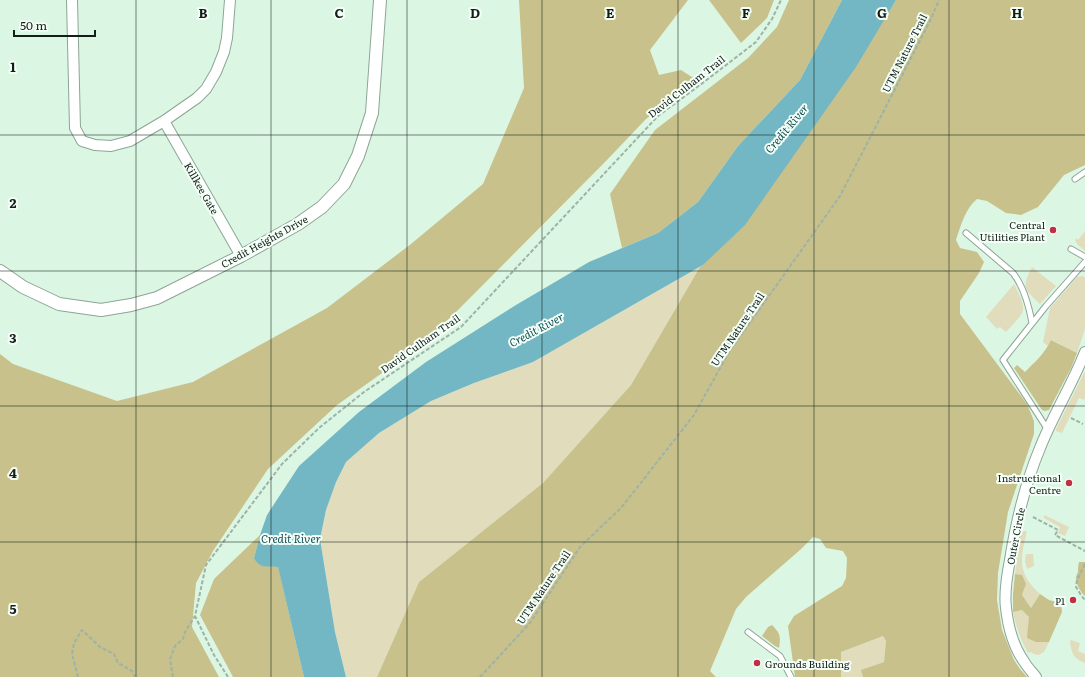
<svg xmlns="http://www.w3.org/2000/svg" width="1085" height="677" viewBox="0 0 1085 677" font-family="Literata,serif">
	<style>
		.green { fill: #e1dcbb }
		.forest { fill: #c8c18b }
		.water { fill: #73b7c4 }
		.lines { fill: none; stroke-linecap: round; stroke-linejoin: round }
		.service-casing { stroke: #8da595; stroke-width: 7 }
		.minor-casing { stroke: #8da595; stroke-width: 12 }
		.tertiary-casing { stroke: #8da595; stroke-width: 14 }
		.path { stroke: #9eb3a5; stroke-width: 2; stroke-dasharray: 4 2; stroke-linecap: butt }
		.service { stroke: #fff; stroke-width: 5 }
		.minor { stroke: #fff; stroke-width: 10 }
		.tertiary { stroke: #fff; stroke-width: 12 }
		.grid { fill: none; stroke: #141d17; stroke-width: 1; stroke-opacity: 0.55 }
		.poi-dot { fill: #c13042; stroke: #f4fff8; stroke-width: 1.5 }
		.labels { text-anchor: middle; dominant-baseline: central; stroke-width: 4; stroke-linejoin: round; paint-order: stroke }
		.street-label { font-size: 10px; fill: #141d17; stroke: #f4fff8 }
		.poi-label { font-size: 10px; fill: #141d17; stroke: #f4fff8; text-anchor: end }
		.water-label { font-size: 11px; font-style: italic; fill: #104d56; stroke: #f4fff8 }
		.grid-label { font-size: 13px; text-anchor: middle; font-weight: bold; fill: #141d17; stroke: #f4fff8; stroke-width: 4; stroke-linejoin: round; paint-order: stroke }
	</style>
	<rect width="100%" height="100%" fill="#dcf6e4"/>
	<path class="green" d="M1085,231V251L1077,244L1075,240L1076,238L1078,240Z
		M700,267L631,385L543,483L419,582L377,677H346L335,632L320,539L326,510L336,481L346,462L379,433L431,401L474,383L533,362Z
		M1032,267L1056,286L1040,304C1024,289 1021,288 1032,267Z
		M1082,276L1085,277V329L1077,353L1052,340L1048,346L1043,342L1050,308L1077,277Z
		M1014,284C1028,312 1026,310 1006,332L1000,327L997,329L986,317Z
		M1085,371V397L1084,400L1079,398L1062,433L1056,431V429Z
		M1044,515L1069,527L1065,536L1058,533L1060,527L1044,518Z
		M1024,531H1027C1020,560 1017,573 1040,594L1031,608L1022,595L1026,584L1015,574L1021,533Z
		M1026,554H1033L1034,566L1027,569L1025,561Z
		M1022,610L1029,617L1036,642H1049L1044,652L1039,655L1034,654L1031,652L1028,653C1021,640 1016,627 1013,612Z
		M883,636L886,641L884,662L862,670L863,677H841V652Z
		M1071,640L1080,643L1078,651L1085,654V663C1074,659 1071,653 1070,641Z"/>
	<path class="forest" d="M519,0H688L650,50L659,75L681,70L698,81L646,119L606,161L453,315L409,354L337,405L268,469L213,551L196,583L192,627L219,677H0V354L13,364L117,401L193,382L327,308L411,244L483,184L524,88Z
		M709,0H774L767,18L741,43Z
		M789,0H842L800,80L738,146L698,202L658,233L622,248L610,194L655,130L748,58L777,27Z
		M896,0H1085V165L1064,175L1038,207L1021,215L1006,213L987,201L977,199C965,209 961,225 956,240L960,248L977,252L984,262L979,273L960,301V314L1027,404L1034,421V434L1008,512L998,573L997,600L1002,630L1014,660L1020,669L1027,677H863L861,670L884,662L886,641L883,636L841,652V677H795L788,626L794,616L842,586L846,578L847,558L843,551L826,548L820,539L813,537L800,550L746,597L736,609L710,671L716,677H377L419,582L543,483L631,385L700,267L703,265L881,24Z
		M1051,340L1077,353L1071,368L1049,410L1045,411L1042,410L1014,368L1017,365L1025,372C1035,362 1045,353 1051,340Z
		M260,535L254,558L278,566L304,677H233L200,615L214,579Z
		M1079,562H1085V596C1081,593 1076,584 1076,578C1076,575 1077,575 1078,572C1078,568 1078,565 1079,562Z
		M1015,574L1022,575L1026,584L1022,595L1031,608L1040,594L1049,600L1061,603L1062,612L1049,642H1036L1027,638L1029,617L1022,610L1013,612V594Z
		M772,625C780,633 781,636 779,648L775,646L762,636L768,627Z"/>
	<path class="water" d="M842,0H896L856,67L745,225L703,265L533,362L474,383L431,401L379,433L346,462L336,482L326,510L320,539L335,632L346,677H304L278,567C267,566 260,569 254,558L260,535L267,515L299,466L359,412L426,362L516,305L589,262L658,233L698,202L738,146L800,80Z"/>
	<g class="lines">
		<g class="service-casing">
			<path id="service" d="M1075,179L1085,172
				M966,233L1013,273C1024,287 1029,306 1032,323
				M1071,249L1085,257
				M1048,430L1003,360L1046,306L1085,262
				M748,632L780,656L791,677"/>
		</g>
		<g class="minor-casing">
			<path id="minor" d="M72,0L75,128L82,141L95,145L111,146L130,141L164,121L197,98L206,89L216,72L224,52L227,38L230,0
				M164,121L241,256
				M1036,677C1032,672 1028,668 1025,663C1014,648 1008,626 1006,608C1004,592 1007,575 1010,560C1016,522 1025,484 1040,448C1053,415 1072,385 1085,352"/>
		</g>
		<g class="tertiary-casing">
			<path id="tertiary" d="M0,271L23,287L59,304L101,310L131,305L157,298L241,256L298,224L322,207L344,184L358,156L372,113L380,0"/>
		</g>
		<path class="path" d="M1071,418L1083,424
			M1033,517L1058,530L1055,535L1085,551
			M1085,564L1077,580L1076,587L1081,595L1085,600
			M78,677L72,654L74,643L82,630L100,647L114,654L118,663L132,671L135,677
			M173,677L170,659L175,646L183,639L185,632L195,616
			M228,677L214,655L195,616L206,565L282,464L319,428L364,392L461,327L658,116L704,82L756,42L772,19L781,0
			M480,677L530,623L580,547L621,508L694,415L729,352L840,196L930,21L939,0"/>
		<use href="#service" class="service"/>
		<use href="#minor" class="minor"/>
		<use href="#tertiary" class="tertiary"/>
	</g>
	<path class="grid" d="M136,0V677M271,0V677M407,0V677M542,0V677M678,0V677M814,0V677M949,0V677M0,135H1085M0,271H1085M0,406H1085M0,542H1085"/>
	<g class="poi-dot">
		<circle cx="1053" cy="230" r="4"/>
		<circle cx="1069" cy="483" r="4"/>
		<circle cx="1073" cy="600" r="4"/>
		<circle cx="757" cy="663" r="4"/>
	</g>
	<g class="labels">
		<g class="street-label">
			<text transform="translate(904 53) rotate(-63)">UTM Nature Trail</text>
			<text transform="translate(686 86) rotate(-38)">David Culham Trail</text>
			<text transform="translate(202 188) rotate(60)">Killkee Gate</text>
			<text transform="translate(264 241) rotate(-29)">Credit Heights Drive</text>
			<text transform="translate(737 329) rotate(-56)">UTM Nature Trail</text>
			<text transform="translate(420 343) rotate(-35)">David Culham Trail</text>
			<text transform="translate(1015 536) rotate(-79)">Outer Circle</text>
			<text transform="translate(543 587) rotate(-56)">UTM Nature Trail</text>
		</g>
		<g class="poi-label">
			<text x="1045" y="224">Central<tspan x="1045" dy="12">Utilities Plant</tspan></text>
			<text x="1061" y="477">Instructional<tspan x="1061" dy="12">Centre</tspan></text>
			<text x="1065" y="600">P1</text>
			<text x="765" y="663" text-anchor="start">Grounds Building</text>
		</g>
		<g class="water-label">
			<text transform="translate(786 128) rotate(-50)">Credit River</text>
			<text transform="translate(536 329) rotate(-28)">Credit River</text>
			<text x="291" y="538">Credit River</text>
		</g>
	</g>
	<g class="grid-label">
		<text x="203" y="18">B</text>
		<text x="339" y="18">C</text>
		<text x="475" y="18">D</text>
		<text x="610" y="18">E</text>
		<text x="746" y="18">F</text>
		<text x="882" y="18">G</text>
		<text x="1017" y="18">H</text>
		<text x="13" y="72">1</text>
		<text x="13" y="208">2</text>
		<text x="13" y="343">3</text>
		<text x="13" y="478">4</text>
		<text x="13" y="614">5</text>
	</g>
	<path d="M14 30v6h81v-6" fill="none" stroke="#141d17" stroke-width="2"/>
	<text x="20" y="30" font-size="12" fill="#141d17" stroke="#f4fff8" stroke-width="3" paint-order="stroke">50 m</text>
</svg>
